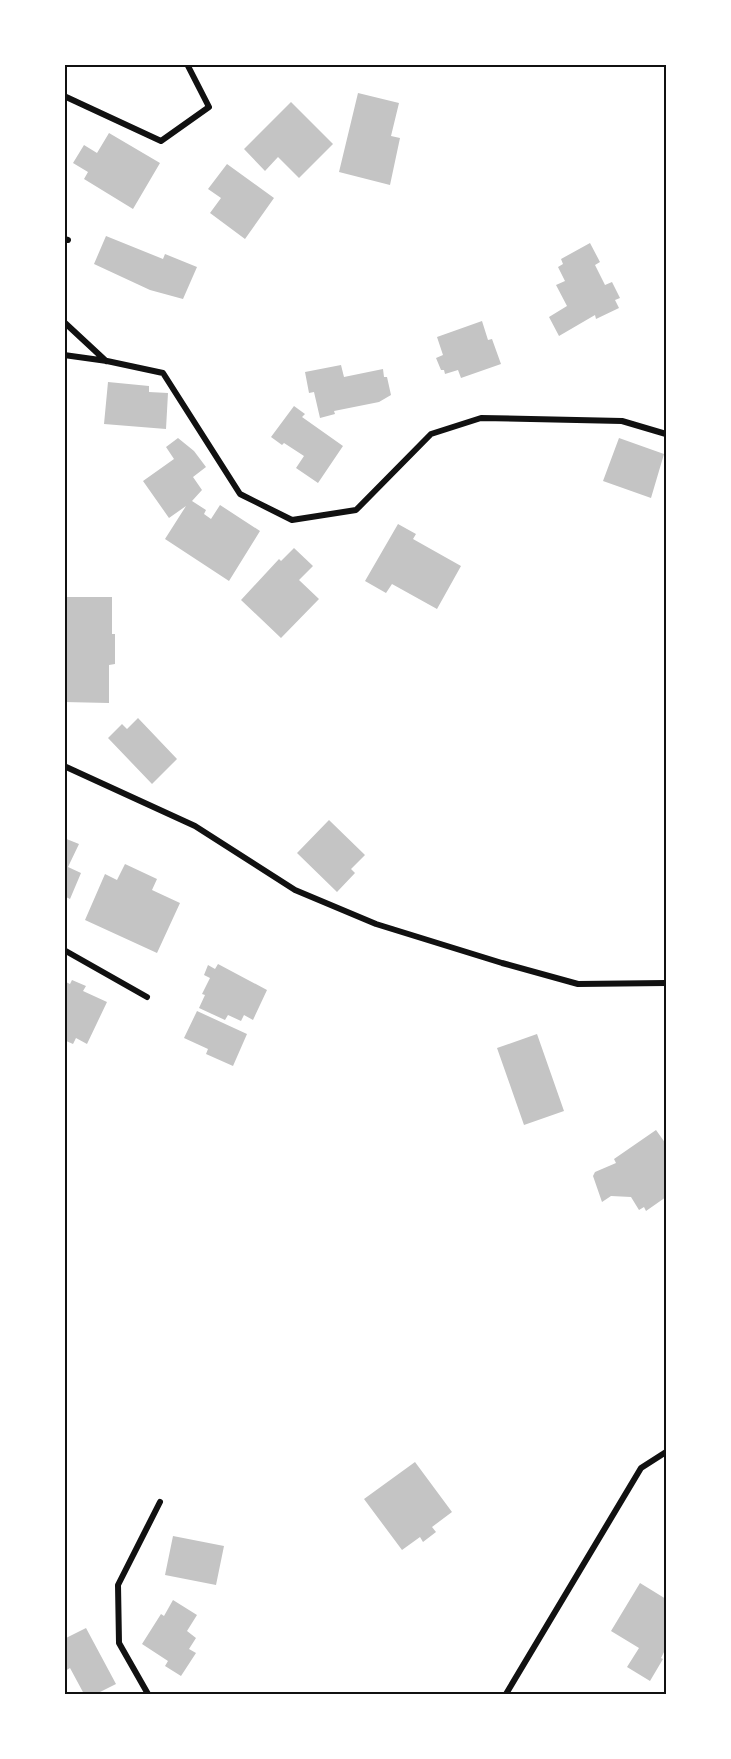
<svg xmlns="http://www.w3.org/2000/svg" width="731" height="1759" viewBox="0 0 731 1759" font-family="'Noto Sans',sans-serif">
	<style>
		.building { fill: #c4c4c4 }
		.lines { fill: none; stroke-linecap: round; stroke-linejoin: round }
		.minor { stroke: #111; stroke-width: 6 }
		.neatline { fill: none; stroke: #111; stroke-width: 2 }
	</style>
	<rect width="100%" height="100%" fill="#fff"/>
	<path class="building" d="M358,93L399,103L391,136L400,138L390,185L339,172Z
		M291,102L333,144L299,178L278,157L265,171L244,149Z
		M109,133L160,163L133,209L84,179L88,172L73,163L84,145L97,153Z
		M227,164L274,198L245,239L210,213L221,198L208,189Z
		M106,236L163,259L165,254L197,267L183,299L150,290L94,264Z
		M590,243L600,262L595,265L605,285L612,282L620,298L615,300L619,308L596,319L595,315L559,336L549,317L567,306L556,285L565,281L558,267L563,264L561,259Z
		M482,321L488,340L492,339L501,364L461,378L458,370L445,374L444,370H441L436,358L443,355L437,337Z
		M341,365L344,377L383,369L384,377H387L391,395L379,402L334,411L335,414L320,418L314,392L309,393L305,372Z
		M108,382L149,386V392L168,393L166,429L104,424Z
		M294,406L305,414L302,417L343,446L318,483L296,468L304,456L284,443L282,445L271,437Z
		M178,438L194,451L206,467L193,477L202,490L192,501L206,510L204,514L211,519L220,505L260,531L229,581L165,539L186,506L169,518L143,481L174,459L166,447Z
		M619,438L664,454L651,498L603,481Z
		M398,524L416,534L413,539L461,566L437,609L392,584L386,593L365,581Z
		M294,548L313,566L299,580L319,599L281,638L241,600L279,559L281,561Z
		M64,597H112V634H115V664L109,665V703L64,702Z
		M138,718L177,759L152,784L108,738L122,724L127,729Z
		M329,820L365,855L351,869L355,873L337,892L297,853Z
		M64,838L79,844L68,867L81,873L70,899L64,896Z
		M125,864L157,879L152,890L180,903L157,953L85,920L105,874L117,880Z
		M218,964L267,990L253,1020L244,1015L241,1021L228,1015L225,1020L199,1008L205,995L202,994L210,978L204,975L208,965L215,969Z
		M72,980L86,986L83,991L107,1002L87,1044L76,1038L73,1044L64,1040V981L70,984Z
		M197,1011L247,1034L233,1066L206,1054L208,1049L184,1038Z
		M537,1034L564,1111L524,1125L497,1048Z
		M656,1130L666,1144V1197L646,1211L644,1207L639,1210L631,1197L611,1196L602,1202L593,1176L595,1172L616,1163L614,1159Z
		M415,1462L452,1512L432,1527L436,1532L423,1542L420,1537L402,1550L364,1499Z
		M173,1536L224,1546L216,1585L165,1575Z
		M640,1583L666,1599V1648L661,1658L663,1659L650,1681L627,1667L639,1648L611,1631Z
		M173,1600L197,1615L187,1631L196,1638L189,1649L196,1653L181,1676L165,1666L168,1661L142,1644L161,1614L164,1616Z
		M86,1628L116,1684L96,1694H84L70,1668L65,1671L64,1669V1639Z"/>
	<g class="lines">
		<path class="minor" d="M64,96L161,141L209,107L187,64
			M64,239L68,240
			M64,322L106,361
			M64,355L107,361L163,373L240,494L292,520L356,510L431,434L481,418L622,421L666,434
			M64,766L195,826L295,890L376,924L502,963L578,984L666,983
			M64,950L147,997
			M148,1694L119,1643L118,1585L160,1502
			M506,1694L641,1468L666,1452"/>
	</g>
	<rect width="731" height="1759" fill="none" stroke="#ffffff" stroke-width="132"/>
	<rect x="66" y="66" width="599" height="1627" class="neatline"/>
</svg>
